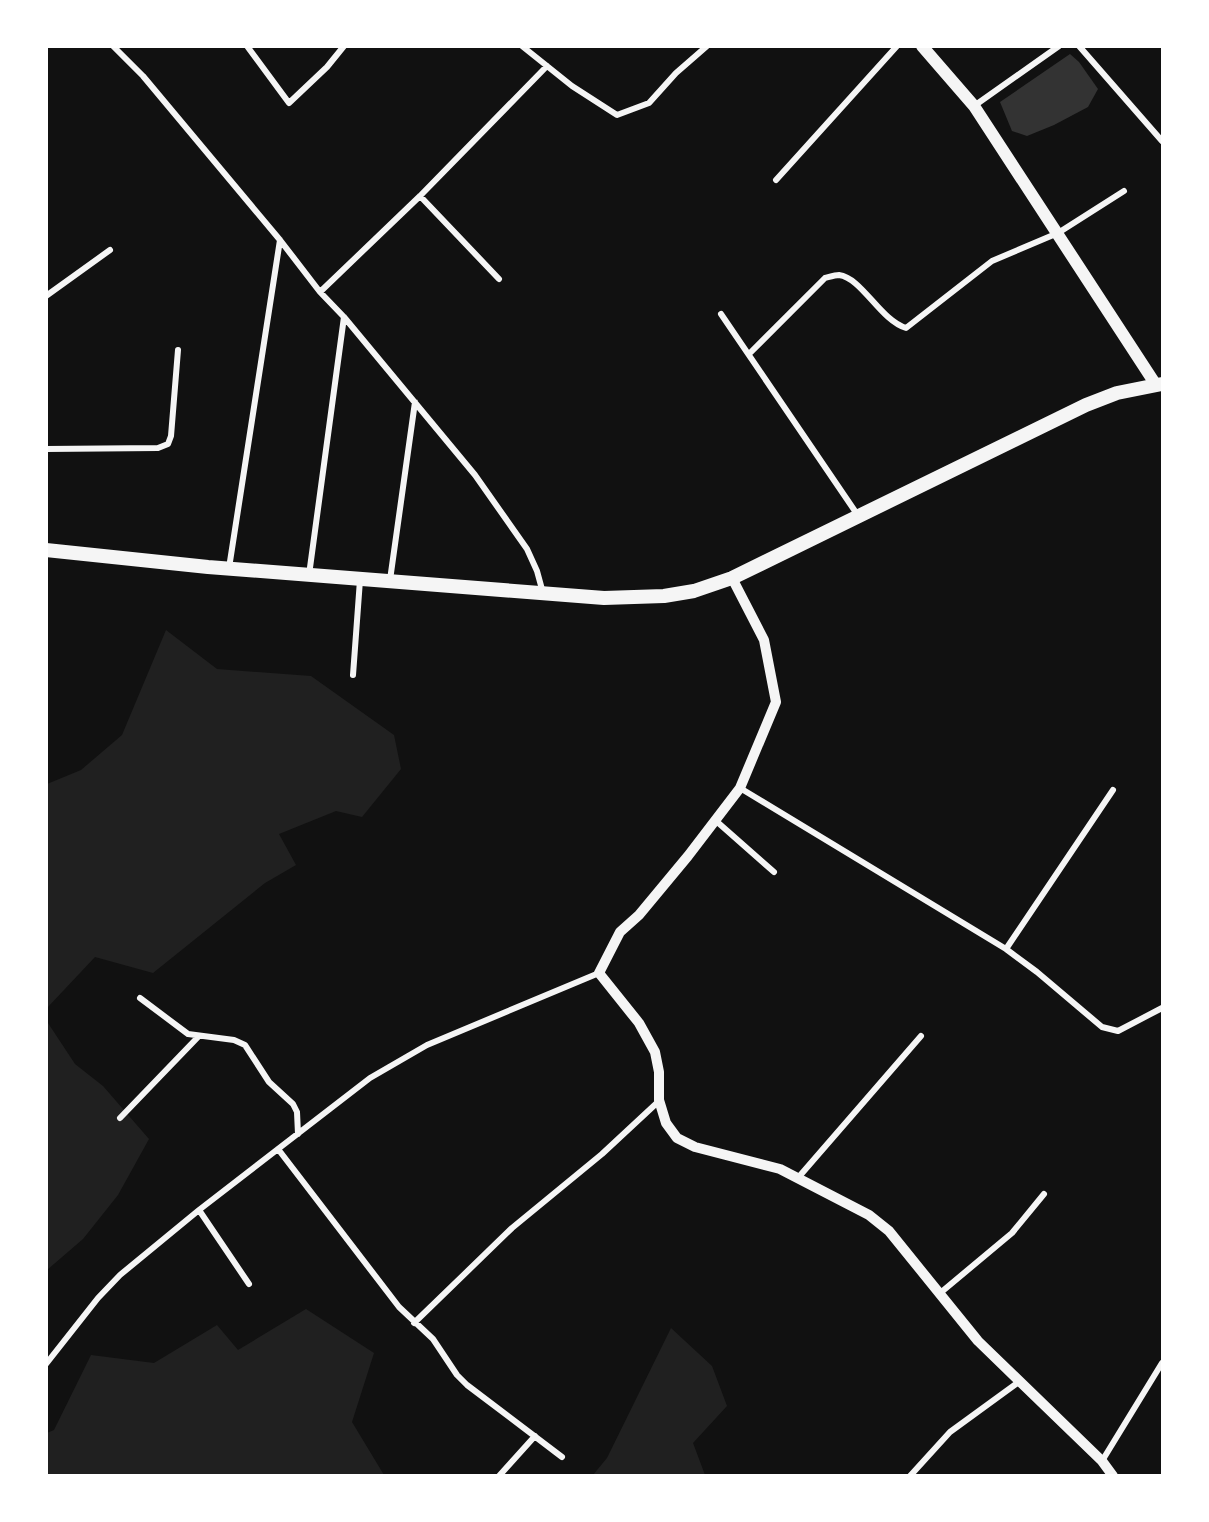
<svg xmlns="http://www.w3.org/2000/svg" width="1209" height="1522" viewBox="0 0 1209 1522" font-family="Commissioner,sans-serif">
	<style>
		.green { fill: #202020 }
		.water { fill: #333 }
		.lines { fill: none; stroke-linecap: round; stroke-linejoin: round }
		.minor { stroke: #f5f5f5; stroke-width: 6 }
		.tertiary { stroke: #f5f5f5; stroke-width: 10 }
		.secondary { stroke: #f5f5f5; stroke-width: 12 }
		.trunk { stroke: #f5f5f5; stroke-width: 14 }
	</style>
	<rect width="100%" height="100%" fill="#111"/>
	<path class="green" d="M166,630L217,669L311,676L394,735L401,769L362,817L336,811L279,834L296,865L265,883L153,973L95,957L47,1008V784L81,770L122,735Z
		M46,1020L75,1064L103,1086L149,1139L118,1195L83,1239L47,1270Z
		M306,1309L374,1353L352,1422L384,1475H47V1433L54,1430L91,1355L154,1363L217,1325L238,1350Z
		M671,1328L712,1366L727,1406L693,1443L705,1475H593L607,1458Z"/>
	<path class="water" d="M1070,54L1079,62L1098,89L1088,107L1054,125L1027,136L1012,131L1000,102Z"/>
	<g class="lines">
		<path class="minor" d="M113,46L143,76L280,240L320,292L344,317L475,475L527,549L537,571L543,593
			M247,46L289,103L327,67L344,46
			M522,46L572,86L617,115L649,103L676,73L707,46
			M1079,46L1162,141
			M974,106L1059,46
			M776,180L897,46
			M420,196L499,279
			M320,292L420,196L547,66
			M46,296L110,250
			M721,314L859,517
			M749,354L825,278C829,277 835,275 839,275C862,278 880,320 906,328L992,261L1058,233L1124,191
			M46,449L158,448L168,444L171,436L178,350
			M229,568L280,240
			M309,575L344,317
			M390,580L415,402
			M353,675L360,580
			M740,788L1006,949L1037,972L1102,1027L1118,1031L1162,1008
			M715,820L774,872
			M1006,949L1113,790
			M140,998L188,1034L234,1040L245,1045L269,1082L293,1104L297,1112L298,1134
			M120,1118L199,1036
			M278,1149L399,1307L433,1339L457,1375L467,1385L562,1457
			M797,1179L921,1036
			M199,1210L249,1284
			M939,1294L1012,1233L1044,1194
			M414,1323L512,1228L602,1154L659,1101
			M46,1364L98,1298L120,1275L199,1210L370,1078L427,1045L599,973
			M1102,1461L1162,1363
			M499,1476L535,1436
			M910,1476L950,1432L1020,1381"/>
		<path class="tertiary" d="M732,578L764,640L776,702L740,788L688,856L639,915L620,932L599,973L639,1023L655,1052L659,1072V1100L666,1123L677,1138L695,1147L780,1169L869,1215L889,1231L978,1341L1102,1461L1113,1476"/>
		<path class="secondary" d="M922,46L974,106L1156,385"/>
		<path class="trunk" d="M46,550L208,567L604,598L664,596L694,591L732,578L1086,405L1117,393L1162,384"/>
	</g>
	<rect width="1209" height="1522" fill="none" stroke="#ffffff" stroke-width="96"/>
</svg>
